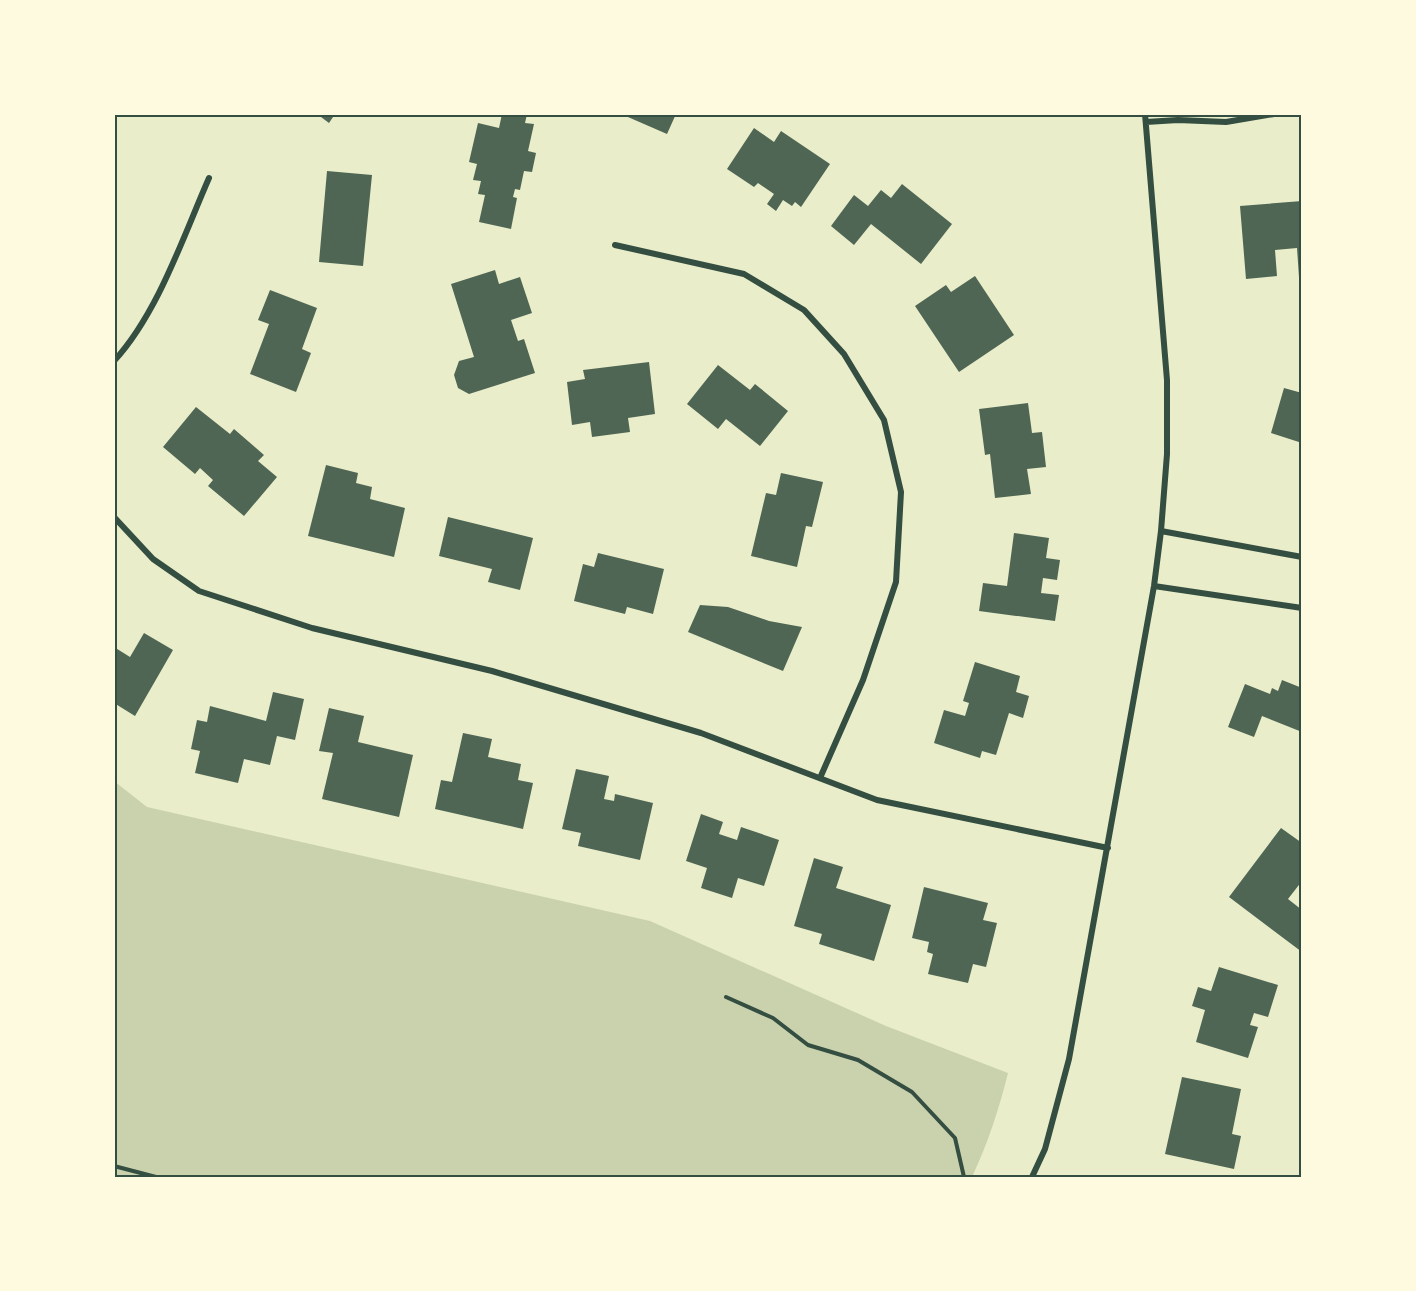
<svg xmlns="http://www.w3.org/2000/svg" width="1416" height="1291" viewBox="0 0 1416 1291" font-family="'Source Serif 4',serif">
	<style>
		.green { fill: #cad2ad }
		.building { fill: #4f6655 }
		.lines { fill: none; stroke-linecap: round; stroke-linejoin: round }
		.path { stroke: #344e41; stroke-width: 4 }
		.minor { stroke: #344e41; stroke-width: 6 }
		.neatline { fill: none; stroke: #344e41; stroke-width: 2 }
	</style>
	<rect width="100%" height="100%" fill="#e9edc9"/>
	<path class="green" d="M114,781L147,807L650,921L886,1026L1008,1073C999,1109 988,1143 972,1177H114Z"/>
	<path class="building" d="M317,114H335L329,123Z
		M502,114H527L525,123L534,124L528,151L536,153L532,172L524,171L520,190L515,189L513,197L517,198L511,229L479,222L485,195L478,194L481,181L473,180L477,164L469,162L478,123L499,128Z
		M621,114H676L667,134Z
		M754,128L774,142L781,131L830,164L801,207L795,202L792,206L783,200L776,211L767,204L774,194L758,183L754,187L727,169Z
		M327,171L372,175L363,266L319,262Z
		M902,184L952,224L921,264L871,224L854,245L831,226L854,195L868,206L881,190L891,198Z
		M1302,201V277H1299L1297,248L1275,250L1277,276L1246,279L1240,206Z
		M495,270L499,284L520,277L532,313L511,320L518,341L524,339L535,373L469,394L458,388L454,375L459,361L474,357L451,284Z
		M975,276L1014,335L959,372L915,306L946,285L951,292Z
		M270,290L317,308L302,349L311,353L296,392L250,374L269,324L258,320Z
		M649,362L655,414L628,418L630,432L592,437L590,422L572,425L567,382L585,379L583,370Z
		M718,365L750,390L755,384L788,411L760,446L726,419L718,429L687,404Z
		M1284,388L1302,393V443L1271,433Z
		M1028,403L1032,433L1042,432L1046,467L1027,469L1031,494L995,498L990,454L985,455L979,409Z
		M196,407L230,434L234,429L264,455L258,461L277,477L244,516L208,486L213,480L200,468L195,474L163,447Z
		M326,465L358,473L356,483L372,487L370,499L405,508L394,557L308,536Z
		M781,473L823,482L812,527L806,526L797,567L751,556L766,493L776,495Z
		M448,517L533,538L520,590L488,582L492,569L439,556Z
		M1014,533L1049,538L1046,558L1060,560L1057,580L1043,578L1041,593L1059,595L1055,621L979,611L983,583L1007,586Z
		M598,553L664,569L653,614L627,607L625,614L574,601L583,564L594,567Z
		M700,605L728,607L769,621L802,627L783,671L688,632Z
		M144,633L173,650L135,716L114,703V647L130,657Z
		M975,662L1020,676L1016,692L1029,696L1023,718L1009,713L996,755L982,751L980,758L934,743L944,710L965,716L969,703L963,701Z
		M1282,680L1302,688V732L1262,716L1254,737L1228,727L1245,684L1270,694L1272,688L1278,691Z
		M273,692L304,699L295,740L277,736L270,765L244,759L238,783L195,773L200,751L191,749L197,720L207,722L210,706L266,721Z
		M329,708L364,716L358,742L413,755L399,817L322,799L333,753L319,751Z
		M463,733L492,739L488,757L521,764L518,780L533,783L523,829L435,809L441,780L452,782Z
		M576,769L609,776L604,799L614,801L615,794L653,803L640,860L578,846L581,833L562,829Z
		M701,814L723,822L719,834L737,840L741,827L779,840L764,886L738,878L732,898L701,888L707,868L686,861Z
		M1281,828L1302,843V881L1288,899L1302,910V952L1229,897Z
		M814,858L843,867L836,888L891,905L874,961L819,944L822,934L794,926Z
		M924,887L988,903L983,920L997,923L986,967L973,964L968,983L928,974L933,954L927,952L929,942L912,938Z
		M1219,967L1278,985L1268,1017L1254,1013L1250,1025L1258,1027L1248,1058L1196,1042L1205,1010L1192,1006L1198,987L1211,991Z
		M1182,1077L1241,1089L1232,1134L1241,1136L1234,1169L1165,1154Z"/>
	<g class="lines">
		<path class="path" d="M726,997L773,1018L808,1045L858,1060L912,1092L955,1138L964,1177
			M114,1166L156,1177"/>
		<path class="minor" d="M1146,122L1178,120L1226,122L1274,114
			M615,245L744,274L804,310L844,354L884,420L901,492L896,582L863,680L820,778
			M114,361C158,313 183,237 209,178
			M114,517L153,559L199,591L312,628L492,671L701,733L877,800L1108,848
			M1161,531L1302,557
			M1154,586L1302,608
			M1032,1177L1045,1149L1069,1059L1154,586L1161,531L1167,454V380L1145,114"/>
	</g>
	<rect width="1416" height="1291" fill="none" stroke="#fefae0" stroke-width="231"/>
	<rect x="116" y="116" width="1184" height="1060" class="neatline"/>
</svg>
